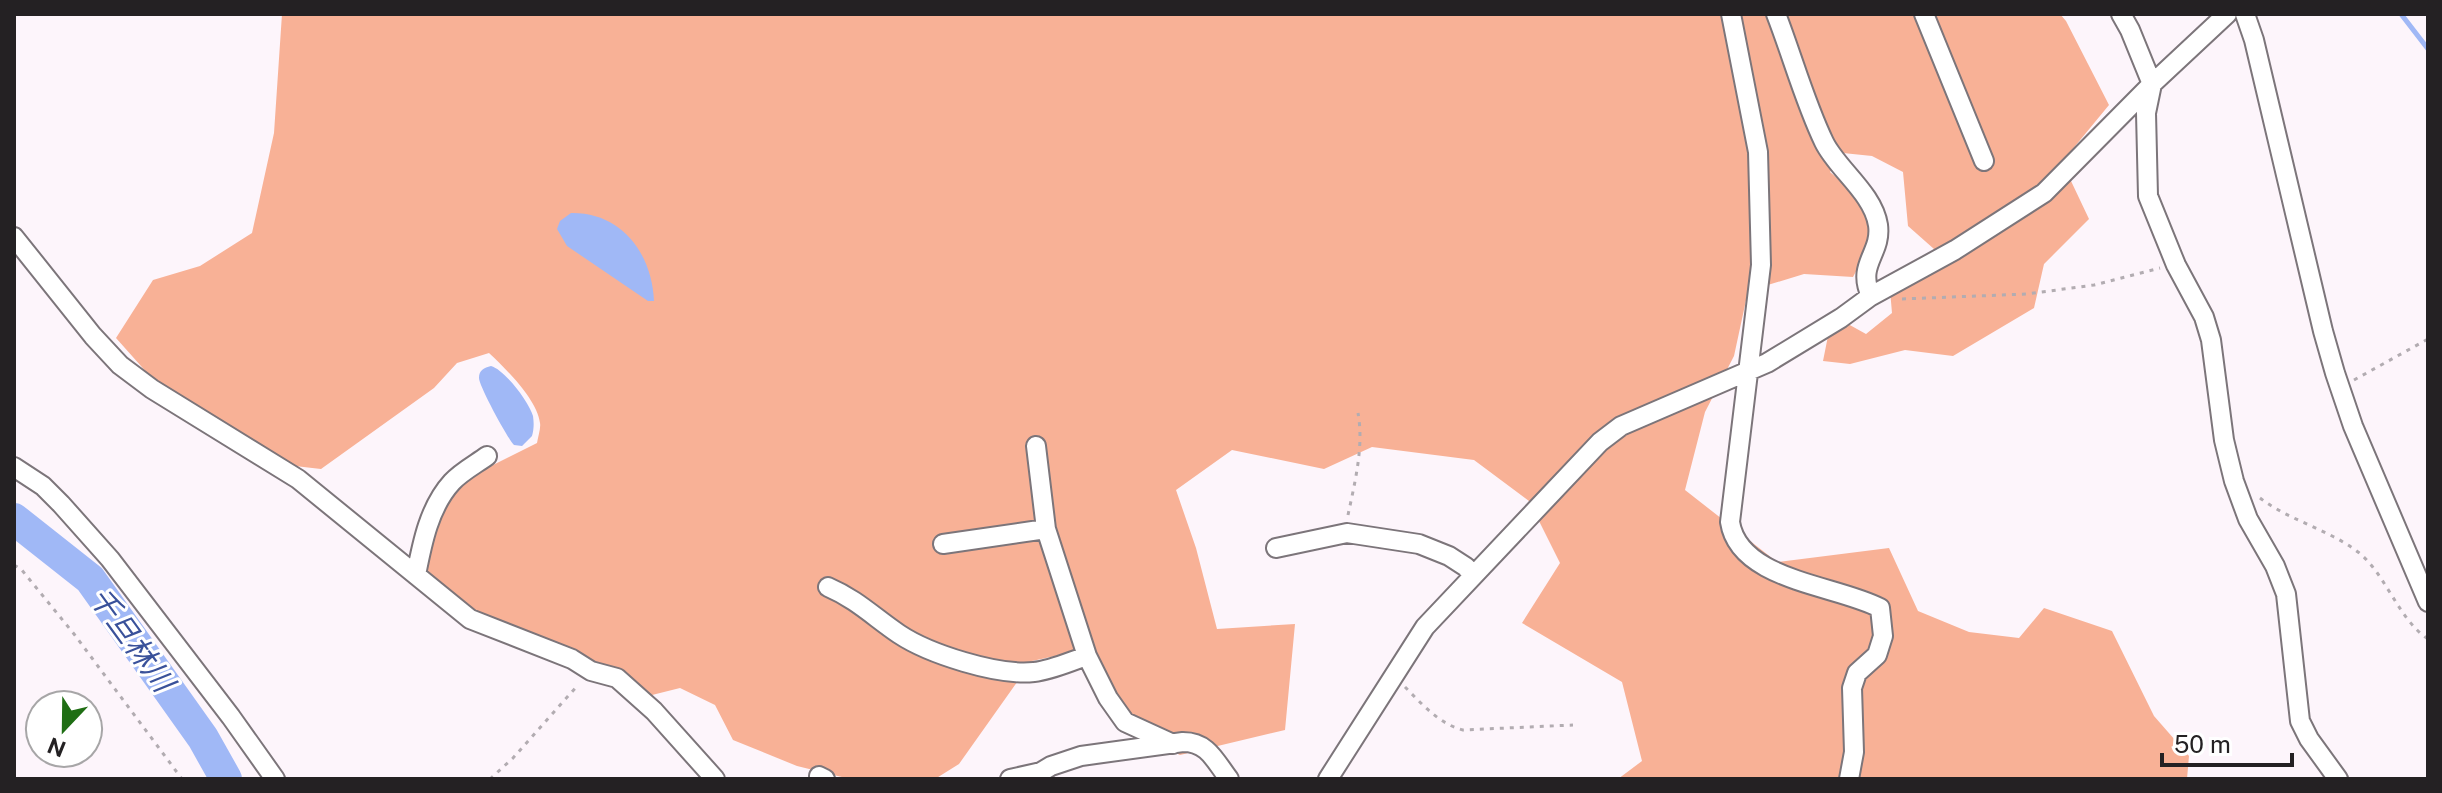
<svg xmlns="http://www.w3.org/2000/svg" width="2442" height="793" viewBox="0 0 2442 793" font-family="'Public Sans','Noto Sans JP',sans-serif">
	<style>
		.forest { fill: #f8b196 }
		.water { fill: #a0b8f6 }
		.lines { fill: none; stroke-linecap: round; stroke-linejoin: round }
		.stream { stroke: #a0b8f6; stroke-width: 5 }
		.river { stroke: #a0b8f6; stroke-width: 32 }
		.minor-casing { stroke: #7c757a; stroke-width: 22 }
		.path { stroke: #b2acb1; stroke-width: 3; stroke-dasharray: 4 6; stroke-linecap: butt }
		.minor { stroke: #fff; stroke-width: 18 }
		.labels { text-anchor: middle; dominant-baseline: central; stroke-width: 6; stroke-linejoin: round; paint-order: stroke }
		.water-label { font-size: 30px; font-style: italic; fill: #39519a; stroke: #fff }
	</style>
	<rect width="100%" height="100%" fill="#fdf5fb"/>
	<path class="forest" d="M282,14H2060L2066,21L2109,105L2062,162L2089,219L2044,264L2034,308L1953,356L1905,350L1850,364L1823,361L1828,336L1848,324L1866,334L1892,313L1890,290L1938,263L1934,249L1908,226L1903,172L1872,156L1843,153L1830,172C1851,190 1875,212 1869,242C1867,254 1858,267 1853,277L1804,274L1748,291L1734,356L1705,412L1685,490L1777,562L1889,548L1918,611L1969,632L2019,638L2044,608L2112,631L2154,716L2189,756L2187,779H1618L1642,761L1622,682L1522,623L1560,563L1529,501L1474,460L1372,447L1324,469L1232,450L1176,490L1196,548L1217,629L1295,624L1285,730L1180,755L1127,730L1092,648L1032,661L959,764L935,779H850L797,766L733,740L715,705L680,688L652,695L555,644L473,615L420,574L426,543L455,484L537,443C538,437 541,428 540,423C537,399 505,368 489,353L457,363L434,388L321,469L295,466L157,384L116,338L153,280L200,266L252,233L274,133Z"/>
	<path class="water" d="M571,213C621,212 652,253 654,301H648L567,246L557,229L560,221Z
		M491,366C505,370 529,402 533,416C534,423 534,429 532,436L522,446L514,445C508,439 479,386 479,378C479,370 484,368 491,366Z"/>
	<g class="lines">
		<path class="stream" d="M2401,14L2428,49"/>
		<path class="river" d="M14,519L90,579L203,738L226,779"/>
		<g class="minor-casing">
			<path id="minor" d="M1731,14L1758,152L1761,265L1730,522C1739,581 1837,585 1880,608L1883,636L1877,655L1857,673L1852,688L1854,752L1849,779
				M1776,14C1792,55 1805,103 1824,142C1837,169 1873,193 1878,225C1882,254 1856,264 1871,296
				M1924,14L1984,161
				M2121,14L2130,30L2152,84L2146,113L2148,196L2176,265L2204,317L2211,340L2224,440L2234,481L2248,519L2275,566L2286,594L2300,721L2309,739L2338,779
				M2245,14L2254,40L2323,331L2335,373L2353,426L2428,602
				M14,237L93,336L120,365L152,389L298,479L470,619L572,659L591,671L617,678L654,711L715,779
				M1036,446L1046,529L1087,656L1108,698L1125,722L1173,744
				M14,467L43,486L61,504L110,559L231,717L275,779
				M943,544L1046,529
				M1276,548L1347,533L1419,544L1449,556L1466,567L1473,576
				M416,575C422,544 429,507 452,482C461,472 476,464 487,456
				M828,587C856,599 874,617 899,634C929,654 998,676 1034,672C1052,670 1071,661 1087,656
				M819,776L825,779
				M1010,779L1041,772L1051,766L1081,756L1183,742C1208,742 1215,761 1229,779
				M1328,779L1425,627L1600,442L1621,426L1767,363L1841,318L1871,296L1955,250L2044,193L2152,84L2227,14"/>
		</g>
		<path class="path" d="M1902,299L2027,294L2094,285L2160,268
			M2354,380L2428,339
			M2260,498C2290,521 2328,529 2358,552C2386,574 2398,619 2428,639
			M1348,515C1355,482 1364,446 1358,413
			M14,565L21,569L74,634L182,779
			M1405,687C1422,704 1439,724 1463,730L1573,725
			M490,779L513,758L578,685"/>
		<use href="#minor" class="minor"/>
	</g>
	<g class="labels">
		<g class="water-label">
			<text transform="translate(132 639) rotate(54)">千旦林川</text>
		</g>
	</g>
	<rect width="2442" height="793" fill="none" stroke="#242123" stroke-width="32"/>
	<g transform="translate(64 729) rotate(202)"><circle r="38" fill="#ffffff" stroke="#a7a6a7" stroke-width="2"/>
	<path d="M0-6L14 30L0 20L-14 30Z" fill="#1f6e14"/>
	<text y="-12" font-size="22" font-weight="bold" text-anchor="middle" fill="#242123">N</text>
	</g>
	<path d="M2162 753v12h130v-12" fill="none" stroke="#242123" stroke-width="4"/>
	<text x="2174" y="753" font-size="24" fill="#242123" stroke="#ffffff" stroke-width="6" paint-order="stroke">50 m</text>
</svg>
